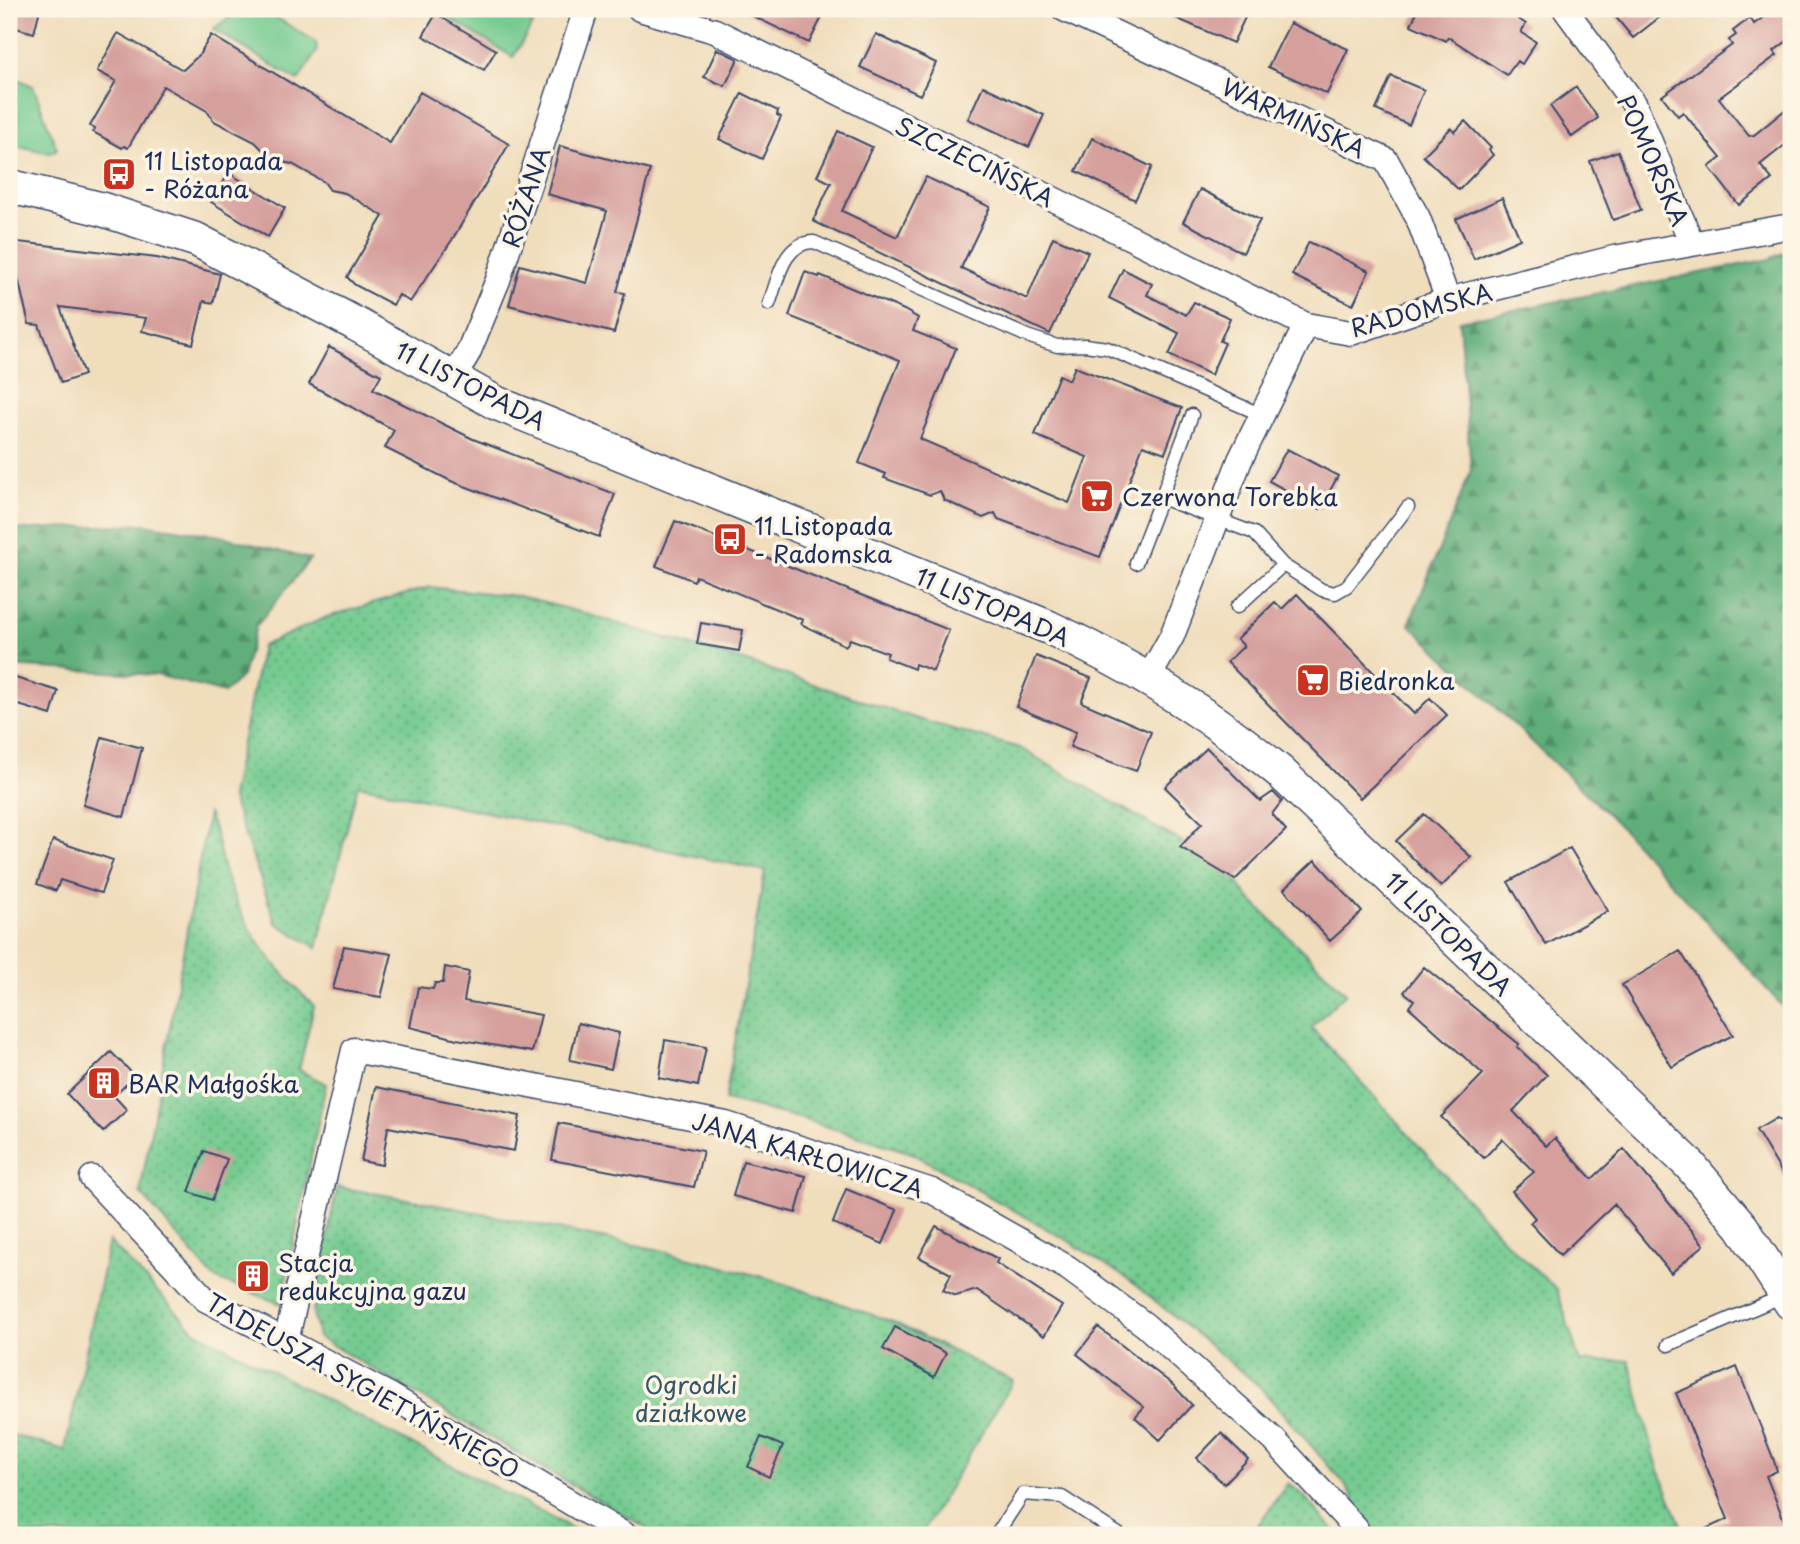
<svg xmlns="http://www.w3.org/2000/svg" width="1800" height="1544" viewBox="0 0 1800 1544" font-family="'Playpen Sans',sans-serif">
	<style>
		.grass { fill: #75cb90; stroke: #487d77; stroke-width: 2 }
		.forest { fill: url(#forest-firs); stroke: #3e6f6c; stroke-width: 2 }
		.garden { fill: url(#garden-dots); stroke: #487d77; stroke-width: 2 }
		.building { fill: #d59f9c }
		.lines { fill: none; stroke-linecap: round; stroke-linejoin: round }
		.service-casing { stroke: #3b496c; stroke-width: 15 }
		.minor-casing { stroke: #3b496c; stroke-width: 27 }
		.secondary-casing { stroke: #3b496c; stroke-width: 36 }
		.service { stroke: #fff; stroke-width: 12 }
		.minor { stroke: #fff; stroke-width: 24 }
		.secondary { stroke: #fff; stroke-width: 33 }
		.labels { text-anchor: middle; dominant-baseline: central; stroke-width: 7; stroke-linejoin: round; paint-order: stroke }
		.street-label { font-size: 24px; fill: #1b2f5e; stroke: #fcf5e5 }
		.poi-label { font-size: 24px; fill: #1b2f5e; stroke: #fcf5e5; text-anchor: start }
		.park-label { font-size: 24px; fill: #32566a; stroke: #fcf5e5 }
	</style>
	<defs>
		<pattern id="forest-firs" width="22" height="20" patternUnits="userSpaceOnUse" patternTransform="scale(1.75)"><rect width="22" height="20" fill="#60af7a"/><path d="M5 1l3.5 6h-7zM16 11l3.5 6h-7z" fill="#4e8f67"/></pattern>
		<pattern id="garden-dots" width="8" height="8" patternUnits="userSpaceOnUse" patternTransform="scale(1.75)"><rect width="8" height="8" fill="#75cb90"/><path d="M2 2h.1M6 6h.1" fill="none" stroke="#5fa579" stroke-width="1.8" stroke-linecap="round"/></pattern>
	</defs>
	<rect width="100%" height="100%" fill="#fcf5e5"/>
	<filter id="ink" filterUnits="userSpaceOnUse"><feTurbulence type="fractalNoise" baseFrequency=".0143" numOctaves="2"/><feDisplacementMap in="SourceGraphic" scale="14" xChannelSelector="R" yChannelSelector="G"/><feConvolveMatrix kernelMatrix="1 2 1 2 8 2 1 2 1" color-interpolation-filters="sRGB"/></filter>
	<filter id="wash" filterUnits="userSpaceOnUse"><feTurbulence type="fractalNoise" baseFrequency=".00686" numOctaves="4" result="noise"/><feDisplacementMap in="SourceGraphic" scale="28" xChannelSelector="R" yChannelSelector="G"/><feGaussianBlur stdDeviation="1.57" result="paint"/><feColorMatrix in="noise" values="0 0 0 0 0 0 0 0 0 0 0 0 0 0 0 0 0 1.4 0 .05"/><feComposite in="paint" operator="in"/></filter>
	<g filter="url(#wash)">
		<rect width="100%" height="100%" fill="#f0ddbc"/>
		<path class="grass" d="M250,9L267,12L316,42L317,51L298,81L213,29L233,15Z
			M434,9H542L513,57Z
			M9,75L33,86L57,149L50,153L9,144Z"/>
		<path class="forest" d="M1791,249V1016L1617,823L1409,624L1471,470L1459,321L1770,259Z
			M144,524L221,536L310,559L256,627L242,676L224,693L157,675L9,666V530Z"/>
		<path class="garden" d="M430,587L517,596L576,611L747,662L921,720L1020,748L1171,836L1223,862L1249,898L1346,993L1311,1027L1504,1240L1557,1290L1580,1362L1629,1360L1657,1465L1685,1535H1376L1343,1482L1259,1386L1132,1282L1070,1242L912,1153L799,1118L725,1100L765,871L358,785L317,948L276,923L231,796L262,646L327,617Z
			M208,814C218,834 219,855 226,876C245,932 272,965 314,1006L299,1070L326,1084L281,1304L214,1278L140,1193Z
			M337,1187L431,1203L660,1250L770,1279L893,1322L1013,1381L921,1535H658L318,1337L313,1312Z
			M109,1241L195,1331L585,1535H9V1434L65,1450Z
			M1288,1483L1306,1498L1338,1535H1251Z"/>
		<g id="blocks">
			<path class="building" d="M9,9H40L34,33L9,26Z
				M738,9H826L809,43Z
				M1155,9H1249L1233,43Z
				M1418,9H1503L1526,24L1521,32L1536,42L1522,64L1517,61L1507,75L1448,37L1446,41L1411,25Z
				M1609,9H1670L1633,38Z
				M1775,9H1791V38L1774,51L1777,55L1719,98L1749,136L1754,135L1791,105V140L1760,165L1772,179L1739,205L1709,167L1721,158L1683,112L1678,116L1662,96L1732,45L1729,40L1736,35L1733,31L1750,18L1754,24Z
				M436,14L496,50L484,70L423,36Z
				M1290,23L1348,49L1327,94L1268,67Z
				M118,33L183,70L199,55L211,35L390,143L420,92L509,144L452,240L410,302L399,295L393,305L355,285L347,277L383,216L345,193L330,190L324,182L292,164L273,160L255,142L214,121L207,111L163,86L128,148L124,146L122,148L93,132L95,129L90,126L116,81L97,71Z
				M876,34L936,63L920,95L860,67Z
				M717,49L738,59L725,86L704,77Z
				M1391,76L1424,90L1409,125L1376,110Z
				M983,86L1044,115L1029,147L968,119Z
				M1576,87L1598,118L1572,137L1550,106Z
				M742,93L778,111L777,115L781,117L762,159L719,139Z
				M1465,121L1491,148L1489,150L1493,155L1459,190L1423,156L1451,128L1455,132Z
				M838,131L872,147L842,211L897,237L926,177L990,207L961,268L1027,299L1053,237L1088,252L1050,334L813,221L831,183L817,176Z
				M1092,138L1152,167L1135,200L1076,171Z
				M560,146L650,170L617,292L625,293L614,333L509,305L520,265L587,283L607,211L547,194Z
				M1618,151L1641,210L1613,220L1590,161Z
				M229,173L285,208L268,237L211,202Z
				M1200,189L1260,220L1243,253L1183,222Z
				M1502,198L1520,239L1474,259L1456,219Z
				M18,242L157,258L220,274L213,303L204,301L193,344L142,331L146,318L60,307L84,375L61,383L39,325L29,324L15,266Z
				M1309,242L1369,271L1353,305L1292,275Z
				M1123,269L1152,284L1147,295L1186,315L1194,302L1230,318L1220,341L1225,343L1211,375L1169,355L1179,333L1109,298Z
				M805,272L819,277L820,275L904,310L918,318L913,331L956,348L920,439L1069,503L1087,457L1035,435L1059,375L1069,380L1075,367L1182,408L1165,453L1143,445L1100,557L998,519L995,513L983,518L944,500L940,491L930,495L884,478L886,474L859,463L900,360L789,316Z
				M329,347L381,375L373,389L473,439L615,494L599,537L451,481L385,448L394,430L309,384Z
				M1287,449L1338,476L1320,509L1269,481Z
				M675,521L949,630L933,671L915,664L914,669L886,658L888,653L850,639L846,646L801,624L803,620L696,576L694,581L656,566Z
				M1297,594L1414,714L1430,698L1447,715L1360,798L1227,662L1244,646L1237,639L1275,602L1282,609Z
				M701,623L743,630L739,651L697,644Z
				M1036,656L1091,678L1081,702L1151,732L1136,771L1070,747L1076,732L1016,707Z
				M9,676L58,691L51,715L9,702Z
				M102,737L142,748L124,817L83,805Z
				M1207,748L1260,801L1273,792L1282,801L1272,814L1286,830L1235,880L1180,847L1202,823L1165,787Z
				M1424,814L1471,857L1441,887L1396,841Z
				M53,840L113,860L101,893L60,880L56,891L37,884Z
				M1570,848L1608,911L1546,945L1508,882Z
				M1315,860L1362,912L1330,941L1284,889Z
				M344,946L392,954L381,997L333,989Z
				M1680,951L1733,1035L1672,1067L1622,985Z
				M445,967L469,972L464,1001L541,1015L532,1052L457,1039L410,1027L418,987L433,989L435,983H443Z
				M1424,967L1519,1044L1517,1047L1547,1075L1513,1111L1546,1146L1555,1138L1592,1179L1624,1149L1704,1245L1671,1273L1614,1204L1560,1255L1530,1223L1535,1218L1512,1191L1534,1172L1502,1139L1484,1158L1441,1117L1483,1074L1409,1007L1414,1000L1404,992Z
				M578,1023L619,1033L611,1069L570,1060Z
				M665,1040L706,1047L698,1086L659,1078Z
				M111,1052L135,1076L114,1096L127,1110L103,1132L67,1094Z
				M376,1087L520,1116L514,1151L388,1127L382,1165L361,1161Z
				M1791,1114V1188L1756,1130L1777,1118L1780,1121Z
				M559,1123L703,1151L694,1187L552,1160Z
				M204,1151L227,1159L212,1200L189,1192Z
				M743,1161L806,1176L796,1213L733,1196Z
				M846,1189L897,1210L883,1244L833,1223Z
				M936,1226L998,1259L996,1263L1062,1306L1044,1336L977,1290L956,1296L943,1290L951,1274L919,1257Z
				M895,1327L946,1353L934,1377L883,1349Z
				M1098,1327L1172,1384L1192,1405L1160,1440L1135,1417L1144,1407L1077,1354Z
				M1737,1367L1773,1458L1777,1471L1766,1476L1790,1535H1692L1728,1519L1676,1393Z
				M1221,1433L1248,1459L1224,1484L1197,1458Z
				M761,1437L783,1446L769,1477L748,1467Z"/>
		</g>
	</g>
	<g filter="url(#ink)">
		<use href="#blocks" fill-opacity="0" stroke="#3b496c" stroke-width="2"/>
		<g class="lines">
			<g class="service-casing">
				<path id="service" d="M769,304C778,280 783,242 814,242L1027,336L1057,346L1085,345L1107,348L1262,415
					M1192,415L1161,498L1254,533L1283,565L1237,607
					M1136,563L1161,498
					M1283,565L1322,590L1335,593L1347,586L1408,507
					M1668,1345L1783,1296
					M996,1535L1023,1494L1062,1497L1120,1535"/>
			</g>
			<g class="minor-casing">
				<path id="minor" d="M640,9L715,31L1306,325
					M1064,9L1386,160L1418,218L1448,300
					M1565,9L1635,105L1692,244
					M452,380L468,353L498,280L586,9
					M1149,677L1172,636L1240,460L1306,325L1351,333L1448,300L1614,258L1791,226
					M92,1178L205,1299L391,1396L625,1535
					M286,1341L354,1050L726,1124L932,1191L1068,1268L1145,1325L1274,1440L1356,1529L1358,1535"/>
			</g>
			<g class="secondary-casing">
				<path id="secondary" d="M9,186L101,209L197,240L354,323L496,403L1048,627C1133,666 1208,713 1279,771L1689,1164L1742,1227L1791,1303"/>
			</g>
			<use href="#service" class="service"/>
			<use href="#minor" class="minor"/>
			<use href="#secondary" class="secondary"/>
		</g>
	</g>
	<defs>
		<g id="bus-square" transform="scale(1.75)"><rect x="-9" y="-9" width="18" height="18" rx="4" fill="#c8321e" stroke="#fcf5e5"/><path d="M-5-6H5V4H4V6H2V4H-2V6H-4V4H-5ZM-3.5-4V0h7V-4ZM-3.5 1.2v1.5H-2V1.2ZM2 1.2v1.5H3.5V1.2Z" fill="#fff"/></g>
		<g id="supermarket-square" transform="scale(1.75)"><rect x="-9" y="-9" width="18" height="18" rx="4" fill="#c8321e" stroke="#fcf5e5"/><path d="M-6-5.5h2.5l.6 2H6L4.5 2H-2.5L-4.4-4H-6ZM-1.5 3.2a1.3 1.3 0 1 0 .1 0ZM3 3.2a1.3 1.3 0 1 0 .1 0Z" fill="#fff"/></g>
		<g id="building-square" transform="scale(1.75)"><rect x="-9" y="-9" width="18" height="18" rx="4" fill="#c8321e" stroke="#fcf5e5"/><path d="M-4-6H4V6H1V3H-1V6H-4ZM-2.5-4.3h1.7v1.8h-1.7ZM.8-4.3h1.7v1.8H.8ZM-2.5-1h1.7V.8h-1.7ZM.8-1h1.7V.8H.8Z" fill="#fff"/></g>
	</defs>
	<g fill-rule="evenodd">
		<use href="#bus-square" x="119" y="174"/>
		<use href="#supermarket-square" x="1097" y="496"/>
		<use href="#bus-square" x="730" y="539"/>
		<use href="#supermarket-square" x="1313" y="680"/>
		<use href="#building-square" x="104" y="1083"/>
		<use href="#building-square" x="253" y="1276"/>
	</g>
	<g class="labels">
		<g class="street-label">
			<text transform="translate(1294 117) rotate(25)">WARMIŃSKA</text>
			<text transform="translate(1654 160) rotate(66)">POMORSKA</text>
			<text transform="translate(975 161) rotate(26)">SZCZECIŃSKA</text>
			<text transform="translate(525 197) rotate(-72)">RÓŻANA</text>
			<text transform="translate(1421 309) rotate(-15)">RADOMSKA</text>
			<text transform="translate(471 385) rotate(27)">11 LISTOPADA</text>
			<text transform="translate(993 606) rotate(23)">11 LISTOPADA</text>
			<text transform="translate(1449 933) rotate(44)">11 LISTOPADA</text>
			<text transform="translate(808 1154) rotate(17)">JANA KARŁOWICZA</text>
			<text transform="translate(363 1385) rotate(29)">TADEUSZA SYGIETYŃSKIEGO</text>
		</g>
		<g class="poi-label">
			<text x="144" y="160">11 Listopada<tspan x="144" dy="28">- Różana</tspan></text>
			<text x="1122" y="496">Czerwona Torebka</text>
			<text x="754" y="525">11 Listopada<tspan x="754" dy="28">- Radomska</tspan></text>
			<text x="1338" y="680">Biedronka</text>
			<text x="128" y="1083">BAR Małgośka</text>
			<text x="278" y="1262">Stacja<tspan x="278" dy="28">redukcyjna gazu</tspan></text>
		</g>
		<g class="park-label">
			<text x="691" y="1384">Ogrodki<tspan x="691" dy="28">działkowe</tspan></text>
		</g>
	</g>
	<rect width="1800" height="1544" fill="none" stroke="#fcf5e5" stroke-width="35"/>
</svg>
